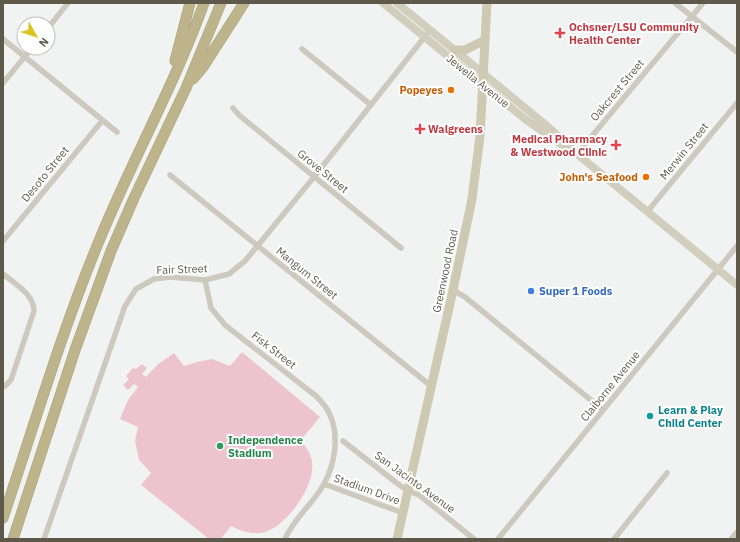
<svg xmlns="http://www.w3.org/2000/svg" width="740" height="542" viewBox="0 0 740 542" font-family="'IBM Plex Sans',sans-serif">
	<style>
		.green { fill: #eec3d0 }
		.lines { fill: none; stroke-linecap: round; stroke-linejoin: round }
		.motorway-casing { stroke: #a9a077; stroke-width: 11 }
		.minor { stroke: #cdc9be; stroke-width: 5.5 }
		.secondary { stroke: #d2cebe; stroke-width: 8 }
		.primary { stroke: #cec9b2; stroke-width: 9 }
		.motorway { stroke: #bdb48c; stroke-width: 10 }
		.health-dot { fill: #e0444e; stroke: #fff; stroke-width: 1.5 }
		.food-dot { fill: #e8710a; stroke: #fff; stroke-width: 1.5 }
		.shop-dot { fill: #3f7fe0; stroke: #fff; stroke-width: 1.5 }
		.culture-dot { fill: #0f9aa8; stroke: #fff; stroke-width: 1.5 }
		.leisure-dot { fill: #2e9e5b; stroke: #fff; stroke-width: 1.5 }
		.labels { text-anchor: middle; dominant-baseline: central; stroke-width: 4; stroke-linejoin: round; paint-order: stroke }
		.health-label { font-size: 11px; font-weight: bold; fill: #be3a42; stroke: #fff; text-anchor: start }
		.street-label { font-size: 11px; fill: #5e594a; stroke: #fff }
		.food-label { font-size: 11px; font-weight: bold; fill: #c56008; stroke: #fff; text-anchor: end }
		.shop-label { font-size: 11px; font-weight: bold; fill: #366cbe; stroke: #fff; text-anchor: start }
		.culture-label { font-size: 11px; font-weight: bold; fill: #0d838f; stroke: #fff; text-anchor: start }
		.leisure-label { font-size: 11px; font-weight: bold; fill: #27864d; stroke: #fff; text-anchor: start }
	</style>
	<rect width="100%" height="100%" fill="#f1f3f3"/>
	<path class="green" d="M242,352L320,417L301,440C306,447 311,453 312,462C316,486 285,529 261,533C249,534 241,531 231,526L221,539H209L141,485L151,473L139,460L135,441L138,427L120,419L128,400L138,387L134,384L128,390L123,385L129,379L126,376L133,368L136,369L142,364L147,368L142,374L146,377L157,365L174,353L184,366L197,362L212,359L230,366Z"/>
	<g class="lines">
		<g class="motorway-casing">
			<path id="motorway" d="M175,61L190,3
				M193,79L203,67L244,3
				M3,518C34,426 62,330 99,241C132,160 175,84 204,3
				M13,539L75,350L111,251L134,198L186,88L221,3"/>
		</g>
		<path class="minor" d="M675,3L737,52
			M48,28L68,3
			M3,39L117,132
			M302,49L371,105
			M3,83L32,48
			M233,108L239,115L401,248
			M577,154L703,3
			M170,175L431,386
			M647,212L737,103
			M3,241L102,121
			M3,274C14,283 34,294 34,311L11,380L5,386H3
			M205,280L211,308L225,325L316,396C321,401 326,406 329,413C340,434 335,464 324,484C313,504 294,518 285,539
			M453,290L465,297L603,410
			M343,441L398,484L408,491L419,495L474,539
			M324,484L403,513
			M44,539L125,306L136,289L154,279L170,277L205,280L229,274L245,261L314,177L430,30
			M498,539L737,246
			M614,539L667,473
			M731,539L737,532"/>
		<path class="secondary" d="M383,3L525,119L556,141L562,145
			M397,3L546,125L577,154L737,285"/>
		<path class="primary" d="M454,50H465L485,40
			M397,539L453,290L472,199L480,136L487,3"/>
		<use href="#motorway" class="motorway"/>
	</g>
	<g class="health-dot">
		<path d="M558 27h4v4h4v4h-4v4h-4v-4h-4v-4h4z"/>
		<path d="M418 123h4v4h4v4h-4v4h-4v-4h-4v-4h4z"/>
		<path d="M614 139h4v4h4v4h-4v4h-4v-4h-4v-4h4z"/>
	</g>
	<g class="food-dot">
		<circle cx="451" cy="90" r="4"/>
		<circle cx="646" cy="177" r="4"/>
	</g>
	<circle class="shop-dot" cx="531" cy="291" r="4"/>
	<circle class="culture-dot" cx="650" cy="416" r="4"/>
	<circle class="leisure-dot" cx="220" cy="446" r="4"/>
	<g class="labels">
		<g class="health-label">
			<text x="569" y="27">Ochsner/LSU Community<tspan x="569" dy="13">Health Center</tspan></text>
			<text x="428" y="129">Walgreens</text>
			<text x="607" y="139" text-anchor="end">Medical Pharmacy<tspan x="607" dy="13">&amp; Westwood Clinic</tspan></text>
		</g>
		<g class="street-label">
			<text transform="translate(478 81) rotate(39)">Jewella Avenue</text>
			<text transform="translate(617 90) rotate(-50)">Oakcrest Street</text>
			<text transform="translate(684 151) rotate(-51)">Merwin Street</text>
			<text transform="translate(323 171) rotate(39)">Grove Street</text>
			<text transform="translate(45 174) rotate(-51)">Desoto Street</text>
			<text transform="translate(182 269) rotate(-2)">Fair Street</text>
			<text transform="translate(445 271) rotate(-78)">Greenwood Road</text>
			<text transform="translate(307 273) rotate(39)">Mangum Street</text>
			<text transform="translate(274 350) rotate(38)">Fisk Street</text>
			<text transform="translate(610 386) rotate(-51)">Claiborne Avenue</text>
			<text transform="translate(415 482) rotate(36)">San Jacinto Avenue</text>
			<text transform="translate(367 489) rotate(20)">Stadium Drive</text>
		</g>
		<g class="food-label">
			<text x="443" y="90">Popeyes</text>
			<text x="638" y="177">John's Seafood</text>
		</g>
		<g class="shop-label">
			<text x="539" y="291">Super 1 Foods</text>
		</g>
		<g class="culture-label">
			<text x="658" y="410">Learn &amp; Play<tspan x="658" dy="13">Child Center</tspan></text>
		</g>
		<g class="leisure-label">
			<text x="228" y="440">Independence<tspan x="228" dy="13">Stadium</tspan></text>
		</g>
	</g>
	<rect width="740" height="542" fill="none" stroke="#5e594a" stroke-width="8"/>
	<g transform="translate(36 36) rotate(129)"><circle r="19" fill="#ffffff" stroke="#bfbdb7"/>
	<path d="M0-3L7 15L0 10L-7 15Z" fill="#dec421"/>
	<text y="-6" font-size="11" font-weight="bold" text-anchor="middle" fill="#5e594a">N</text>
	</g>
</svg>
